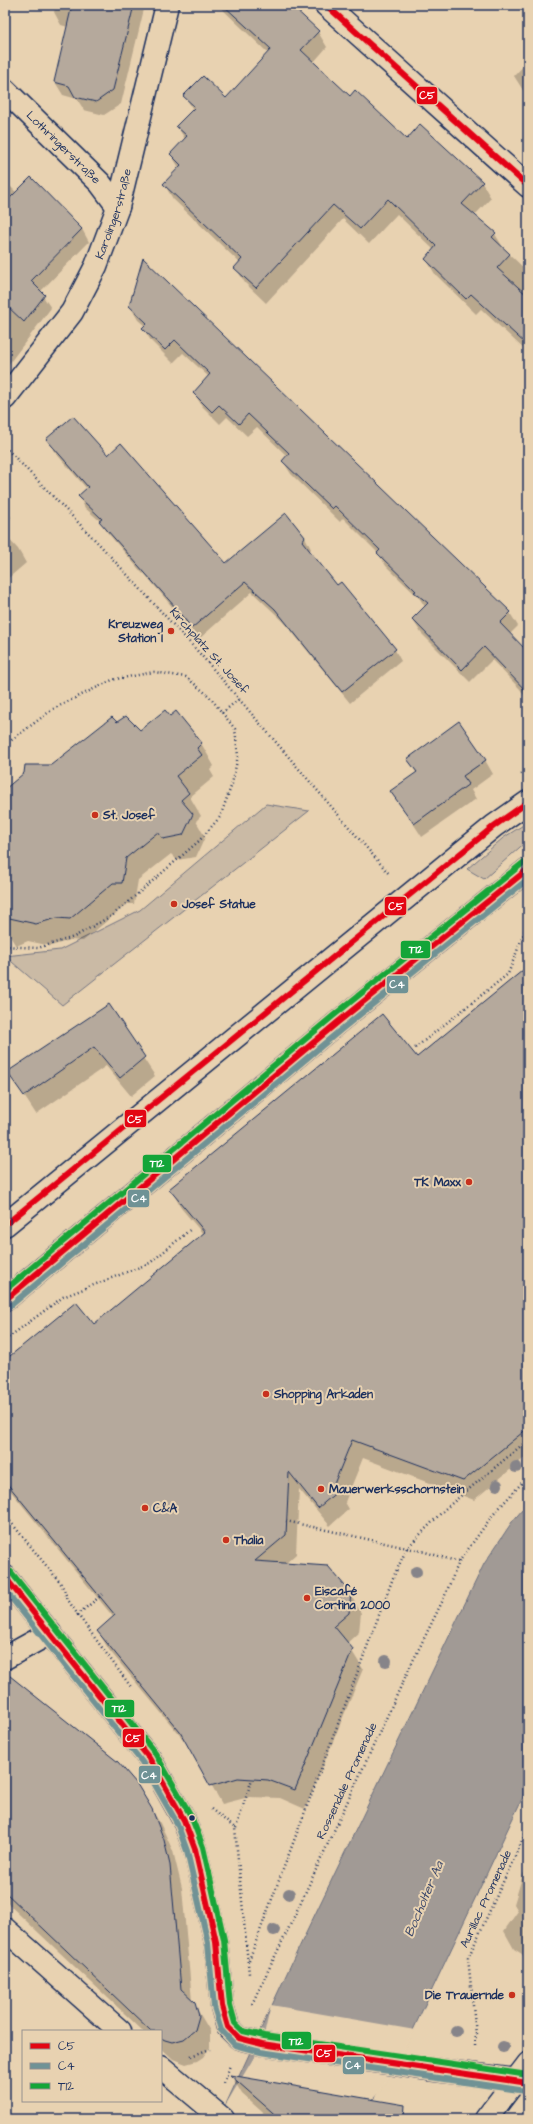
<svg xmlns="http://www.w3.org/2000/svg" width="533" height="2124" viewBox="0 0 533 2124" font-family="'Architects Daughter',sans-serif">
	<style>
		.green { fill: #cabaa5; stroke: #727482 }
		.water { fill: #a19a95; stroke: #6b6f7f }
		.pier { fill: #e8d2b1 }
		.shadow { fill: #0003 }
		.building { fill: #b5a99c; stroke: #1b2f5e }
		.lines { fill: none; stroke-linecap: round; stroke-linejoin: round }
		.minor-casing { stroke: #1b2f5e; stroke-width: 25 }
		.major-casing { stroke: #1b2f5e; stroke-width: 25 }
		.path { stroke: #1b2f5e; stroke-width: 2.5; stroke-dasharray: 1 3; stroke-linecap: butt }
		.minor { stroke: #e8d2b1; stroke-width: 22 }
		.major { stroke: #e8d2b1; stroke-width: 22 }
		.bus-1-casing { stroke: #e8d2b1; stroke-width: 9 }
		.bus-2-casing { stroke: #e8d2b1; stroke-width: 9 }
		.bus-3-casing { stroke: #e8d2b1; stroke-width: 9 }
		.bus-1 { stroke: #e30613; stroke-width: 6 }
		.bus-2 { stroke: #6f9295; stroke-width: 6 }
		.bus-3 { stroke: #13a538; stroke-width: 6 }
		.tree { fill: #868489 }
		.poi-dot { fill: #c8321e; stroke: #e8d2b1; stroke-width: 1.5 }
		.bus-dot { fill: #1b2f5e; stroke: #e8d2b1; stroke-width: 1.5 }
		.labels { text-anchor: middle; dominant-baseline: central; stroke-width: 4; stroke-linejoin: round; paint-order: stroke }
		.street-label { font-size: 12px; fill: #1b2f5e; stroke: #e8d2b1 }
		.poi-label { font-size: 12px; font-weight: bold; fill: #1b2f5e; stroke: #e8d2b1; text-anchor: start }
		.water-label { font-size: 13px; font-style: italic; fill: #364469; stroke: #e8d2b1 }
		.line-badge { stroke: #e8d2b1; stroke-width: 1.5 }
		.badge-label { font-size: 11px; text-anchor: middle; font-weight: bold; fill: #fff }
	</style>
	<rect width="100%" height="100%" fill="#e8d2b1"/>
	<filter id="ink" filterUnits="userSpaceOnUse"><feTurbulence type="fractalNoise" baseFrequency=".025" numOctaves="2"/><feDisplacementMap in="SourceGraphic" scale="8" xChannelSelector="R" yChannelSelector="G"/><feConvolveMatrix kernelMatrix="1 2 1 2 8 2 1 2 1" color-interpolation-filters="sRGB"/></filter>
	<g filter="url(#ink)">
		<path class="green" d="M266,804L309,811L62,1005L5,956L60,950L140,910Z
			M528,822V840L484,879L467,869L503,838Z"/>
		<path class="water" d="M528,1503V1786L414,2028L374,2098L353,2119H219L294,1958L484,1564L512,1522Z"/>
		<path class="pier" d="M271,2005L415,2030L380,2091L354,2119H217L262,2044Z"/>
		<path class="shadow" d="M56,5H145L121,104L104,115L84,110L77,99L63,95L55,82L68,27L61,25L54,12Z
			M218,5H289L318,32L327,47L313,63L350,97L407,141L482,183L491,198L474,216L495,234L504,249L528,272V353L481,309L476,314L435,274L426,259L434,250L397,214L369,244L343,219L266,303L245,283L236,268L240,263L173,199L164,184L179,168L171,154L185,139L177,126L193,110L185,96L226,99L268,53Z
			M528,61V98L514,76Z
			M5,181L17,193L82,229L89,242L40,292L51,308L5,369Z
			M144,260L510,613L518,626L510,634L528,653V702L520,689L492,660L470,682L421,633L413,620L425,607L420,599L386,566L378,553L343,518L340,522L291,474L283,461L288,457L257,427L247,436L227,417L220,424L202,406L194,393L209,377L183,353L173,363L151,341L143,328L145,326L138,320L130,306Z
			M47,440L107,457L226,565L305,537L311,549L309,551L337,586L395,650L401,661L350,703L283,621L252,592L199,639L144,573L143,574L107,532L101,522L85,508L79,496L87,489L54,451Z
			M5,506L11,517L5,530Z
			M5,535L18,549L26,563L5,581Z
			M117,724L140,731L201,743L214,766L210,770L214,777L190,797L201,816L196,821L205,837L196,857L177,860L171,854L138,880L134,904H127L83,941L70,940L51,946L28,941L16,946L5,928V790L51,766Z
			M408,759L485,760L493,774L471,790L476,799L422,837L392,791L417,774Z
			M528,967V1455L474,1500L363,1458L345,1502L349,1509L330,1526L299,1489L296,1554L285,1564L350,1594L361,1613L359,1632L347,1643L363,1669L305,1809L280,1798L249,1797L222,1804L192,1750L109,1650L98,1631L114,1618L5,1484V1362L94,1325L203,1234L181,1208L171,1189L417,1059Z
			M109,1006L155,1076L131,1096L106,1066L36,1114L9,1073Z
			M10,1677L105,1751L130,1776L160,1823L173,1851L182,1888L192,2001L210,2031V2047L203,2057L197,2061L186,2064L173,2059L161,2048V2031H143L5,1901V1679Z
			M528,1868V1965L522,1954L514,1949L504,1931L518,1911L514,1904L523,1874Z
			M232,2077L397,2104L406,2119H270L242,2094Z"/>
		<path class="building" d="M72,5H134L113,90L96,102L75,97L69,86L54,82Z
			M223,5H291L319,31L301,50L350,96L355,90L407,139L420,124L483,182L462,204L496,233L492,237L510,254L497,268L528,296V346L471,294L466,299L425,259L436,246L388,199L360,229L333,205L256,288L234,268L242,259L163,184L181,165L170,154L187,136L176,126L195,107L183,96L203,76L226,98L271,49Z
			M31,177L82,229L31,281L45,295L24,322L7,306L5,307V203Z
			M143,258L511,612L500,623L528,652V693L484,647L462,670L412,619L428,603L414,592L416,591L377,553L380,550L335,506L332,509L282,461L289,453L248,414L239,424L219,405L212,412L193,393L210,374L175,340L165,350L142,328L147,323L129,306Z
			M73,416L108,455L121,443L226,563L286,513L305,537L302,541L337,585L341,582L396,649L342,692L275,609L245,582L192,628L176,609V608L99,521L102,519L78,496L88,487L46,439Z
			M165,710L170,716L176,711L202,743L197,748L202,755L176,776L189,793L181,800L193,814L183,835L163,839L158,832L126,858L122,883H113L70,919L57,918L36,924L5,917V789L24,773L25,765H51L112,717L117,722L126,716L140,730Z
			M459,721L486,760L463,776L469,784L414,824L390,791L417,772L407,759Z
			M528,966V1428L463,1481L352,1440L334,1484L339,1490L318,1508L289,1472L286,1535L255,1561L328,1566L351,1593L349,1613L334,1626L353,1649L295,1790L268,1780L238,1778L210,1786L180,1732L97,1631L115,1615L5,1481V1360L76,1302L94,1324L205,1232L169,1189L382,1014L417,1057Z
			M109,1004L145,1057L120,1078L94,1047L24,1096L7,1072Z
			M5,1672L118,1762L137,1784L152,1809L164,1840L170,1865L181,1989L195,2002L199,2016L195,2030L184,2039L172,2042L165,2040L161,2038V2031H151L5,1892Z
			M230,2075L405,2105L404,2119H280Z"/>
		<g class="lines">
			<g class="minor-casing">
				<g id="minor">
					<path d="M326,5L528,186"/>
					<path id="s1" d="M5,90L100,183L118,207"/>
					<path id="s2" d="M5,398L72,312L96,266L118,207L167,5"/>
					<path d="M5,1577L149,1758L184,1820L195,1849L216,1942L222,2006L228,2027L239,2038L262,2044L428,2069L517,2080L528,2083"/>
					<path d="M5,1658L50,1633"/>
					<path d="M5,1929L120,2031"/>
					<path d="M161,2067L223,2119"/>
					<path d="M486,2119L528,2064"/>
				</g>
			</g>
			<g class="major-casing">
				<path id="major" d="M5,1225L494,826L528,802
					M5,1300L338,1022L528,869"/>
			</g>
			<path class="path" d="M5,447L100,545L202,656L390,875
				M222,713L239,699
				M5,745L53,709L112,680L154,672L186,677L209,696L235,729L238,756L232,784L220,817L199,841L113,915L74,937L38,948L5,946
				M521,774L528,771
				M415,1048L508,974L528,923
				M5,1340L63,1297L150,1263L191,1229
				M5,1515L62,1585L68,1600L78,1615L131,1687
				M286,1521L425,1552L459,1562
				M77,1615L103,1594
				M211,1809L235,1828L249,1974
				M236,1828L252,1779
				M249,1960L393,1578L407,1548L445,1509L528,1440
				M252,2004L294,1917L408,1671L443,1600L459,1562L492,1516L528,1476
				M475,2046L476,2034L468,1958L528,1828
				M191,2056L210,2049
				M224,2083L230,2065"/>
			<use href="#minor" class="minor"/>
			<use href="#major" class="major"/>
			<g class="bus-1-casing">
				<path id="bus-1" d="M326,5L528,186
					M5,1225L494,826L528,802
					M5,1300L338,1022L528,869
					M5,1577L149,1758L184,1820L195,1849L216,1942L222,2006L228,2027L239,2038L262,2044L528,2083"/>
			</g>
			<g class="bus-2-casing">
				<path id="bus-2" d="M10,1306L343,1028L528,879
					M5,1590L142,1762L177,1823L187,1851L208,1943L214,2007L221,2030L235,2045L261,2052L526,2091"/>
			</g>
			<g class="bus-3-casing">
				<path id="bus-3" d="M5,1290L333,1016L523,863
					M11,1572L155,1753L191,1816L203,1847L224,1940L230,2005L235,2023L243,2031L264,2036L528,2075"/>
			</g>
			<use href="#bus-1" class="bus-1"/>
			<use href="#bus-2" class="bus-2"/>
			<use href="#bus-3" class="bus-3"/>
		</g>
		<g class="tree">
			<circle cx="516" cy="1467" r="6"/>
			<circle cx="497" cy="1485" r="6"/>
			<circle cx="416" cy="1572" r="6"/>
			<circle cx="386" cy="1661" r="6"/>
			<circle cx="289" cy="1894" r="6"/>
			<circle cx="274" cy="1930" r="6"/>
			<circle cx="456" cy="2031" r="6"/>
			<circle cx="503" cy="2047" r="6"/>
		</g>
	</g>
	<g class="poi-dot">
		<circle cx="171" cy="631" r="4"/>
		<circle cx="95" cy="815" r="4"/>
		<circle cx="174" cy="904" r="4"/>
		<circle cx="469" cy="1182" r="4"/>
		<circle cx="266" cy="1394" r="4"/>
		<circle cx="321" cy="1489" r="4"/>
		<circle cx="145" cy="1508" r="4"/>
		<circle cx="226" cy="1540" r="4"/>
		<circle cx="307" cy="1598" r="4"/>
		<circle cx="512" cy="1995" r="4"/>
	</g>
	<circle class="bus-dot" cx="192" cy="1818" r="3.5"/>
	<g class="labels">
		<g class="street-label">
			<text stroke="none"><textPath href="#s1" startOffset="82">Lothringerstraße</textPath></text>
			<text stroke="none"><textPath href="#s2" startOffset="216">Karolingerstraße</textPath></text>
			<text transform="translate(209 651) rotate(48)">Kirchplatz St. Josef</text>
			<text transform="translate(347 1781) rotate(-65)">Rossendale Promenade</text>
			<text transform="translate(486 1899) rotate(-65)">Aurillac Promenade</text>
		</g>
		<g class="poi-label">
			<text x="163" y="624" text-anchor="end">Kreuzweg<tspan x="163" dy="14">Station I</tspan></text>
			<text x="103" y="815">St. Josef</text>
			<text x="182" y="904">Josef Statue</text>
			<text x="461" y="1182" text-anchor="end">TK Maxx</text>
			<text x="274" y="1394">Shopping Arkaden</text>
			<text x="329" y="1489">Mauerwerksschornstein</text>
			<text x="153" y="1508">C&amp;A</text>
			<text x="234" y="1540">Thalia</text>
			<text x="315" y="1591">Eiscafé<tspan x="315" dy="14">Cortina 2000</tspan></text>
			<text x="504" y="1995" text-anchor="end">Die Trauernde</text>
		</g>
		<g class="water-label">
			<text transform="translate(424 1899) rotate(-67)">Bocholter Aa</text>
		</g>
	</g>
	<g class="line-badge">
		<rect x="416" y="86" width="22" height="19" rx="4" fill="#e30613"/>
		<rect x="384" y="896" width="23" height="20" rx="4" fill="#e30613"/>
		<rect x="400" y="940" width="31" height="19" rx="4" fill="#13a538"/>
		<rect x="386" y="975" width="23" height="19" rx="4" fill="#6f9295"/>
		<rect x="124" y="1109" width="23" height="19" rx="4" fill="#e30613"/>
		<rect x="142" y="1154" width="30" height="19" rx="4" fill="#13a538"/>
		<rect x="127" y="1189" width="23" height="19" rx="4" fill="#6f9295"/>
		<rect x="104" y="1699" width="31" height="19" rx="4" fill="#13a538"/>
		<rect x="122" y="1728" width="23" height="20" rx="4" fill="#e30613"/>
		<rect x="138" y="1765" width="23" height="19" rx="4" fill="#6f9295"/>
		<rect x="281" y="2031" width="31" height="19" rx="4" fill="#13a538"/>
		<rect x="313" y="2044" width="23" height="19" rx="4" fill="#e30613"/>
		<rect x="342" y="2056" width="23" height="19" rx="4" fill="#6f9295"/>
	</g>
	<g class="badge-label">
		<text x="427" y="99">C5</text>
		<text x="396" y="910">C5</text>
		<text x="416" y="953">T12</text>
		<text x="397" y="988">C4</text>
		<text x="135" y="1123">C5</text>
		<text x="157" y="1167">T12</text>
		<text x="139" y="1202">C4</text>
		<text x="119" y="1712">T12</text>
		<text x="133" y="1742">C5</text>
		<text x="149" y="1779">C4</text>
		<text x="296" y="2045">T12</text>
		<text x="324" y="2057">C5</text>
		<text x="353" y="2069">C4</text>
	</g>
	<rect width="533" height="2124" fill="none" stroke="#e8d2b1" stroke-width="20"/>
	<rect x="10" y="10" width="513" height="2104" fill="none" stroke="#1b2f5e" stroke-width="1.5" filter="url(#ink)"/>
	<rect x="22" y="2030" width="140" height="72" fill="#e8d2b1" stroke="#969190"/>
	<rect x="30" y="2043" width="20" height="6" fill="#e30613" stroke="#969190"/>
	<text x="58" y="2050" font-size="12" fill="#1b2f5e">C5</text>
	<rect x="30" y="2063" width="20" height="6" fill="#6f9295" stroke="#969190"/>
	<text x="58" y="2070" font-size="12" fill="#1b2f5e">C4</text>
	<rect x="30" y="2083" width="20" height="6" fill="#13a538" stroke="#969190"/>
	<text x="58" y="2090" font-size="12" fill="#1b2f5e">T12</text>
</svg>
